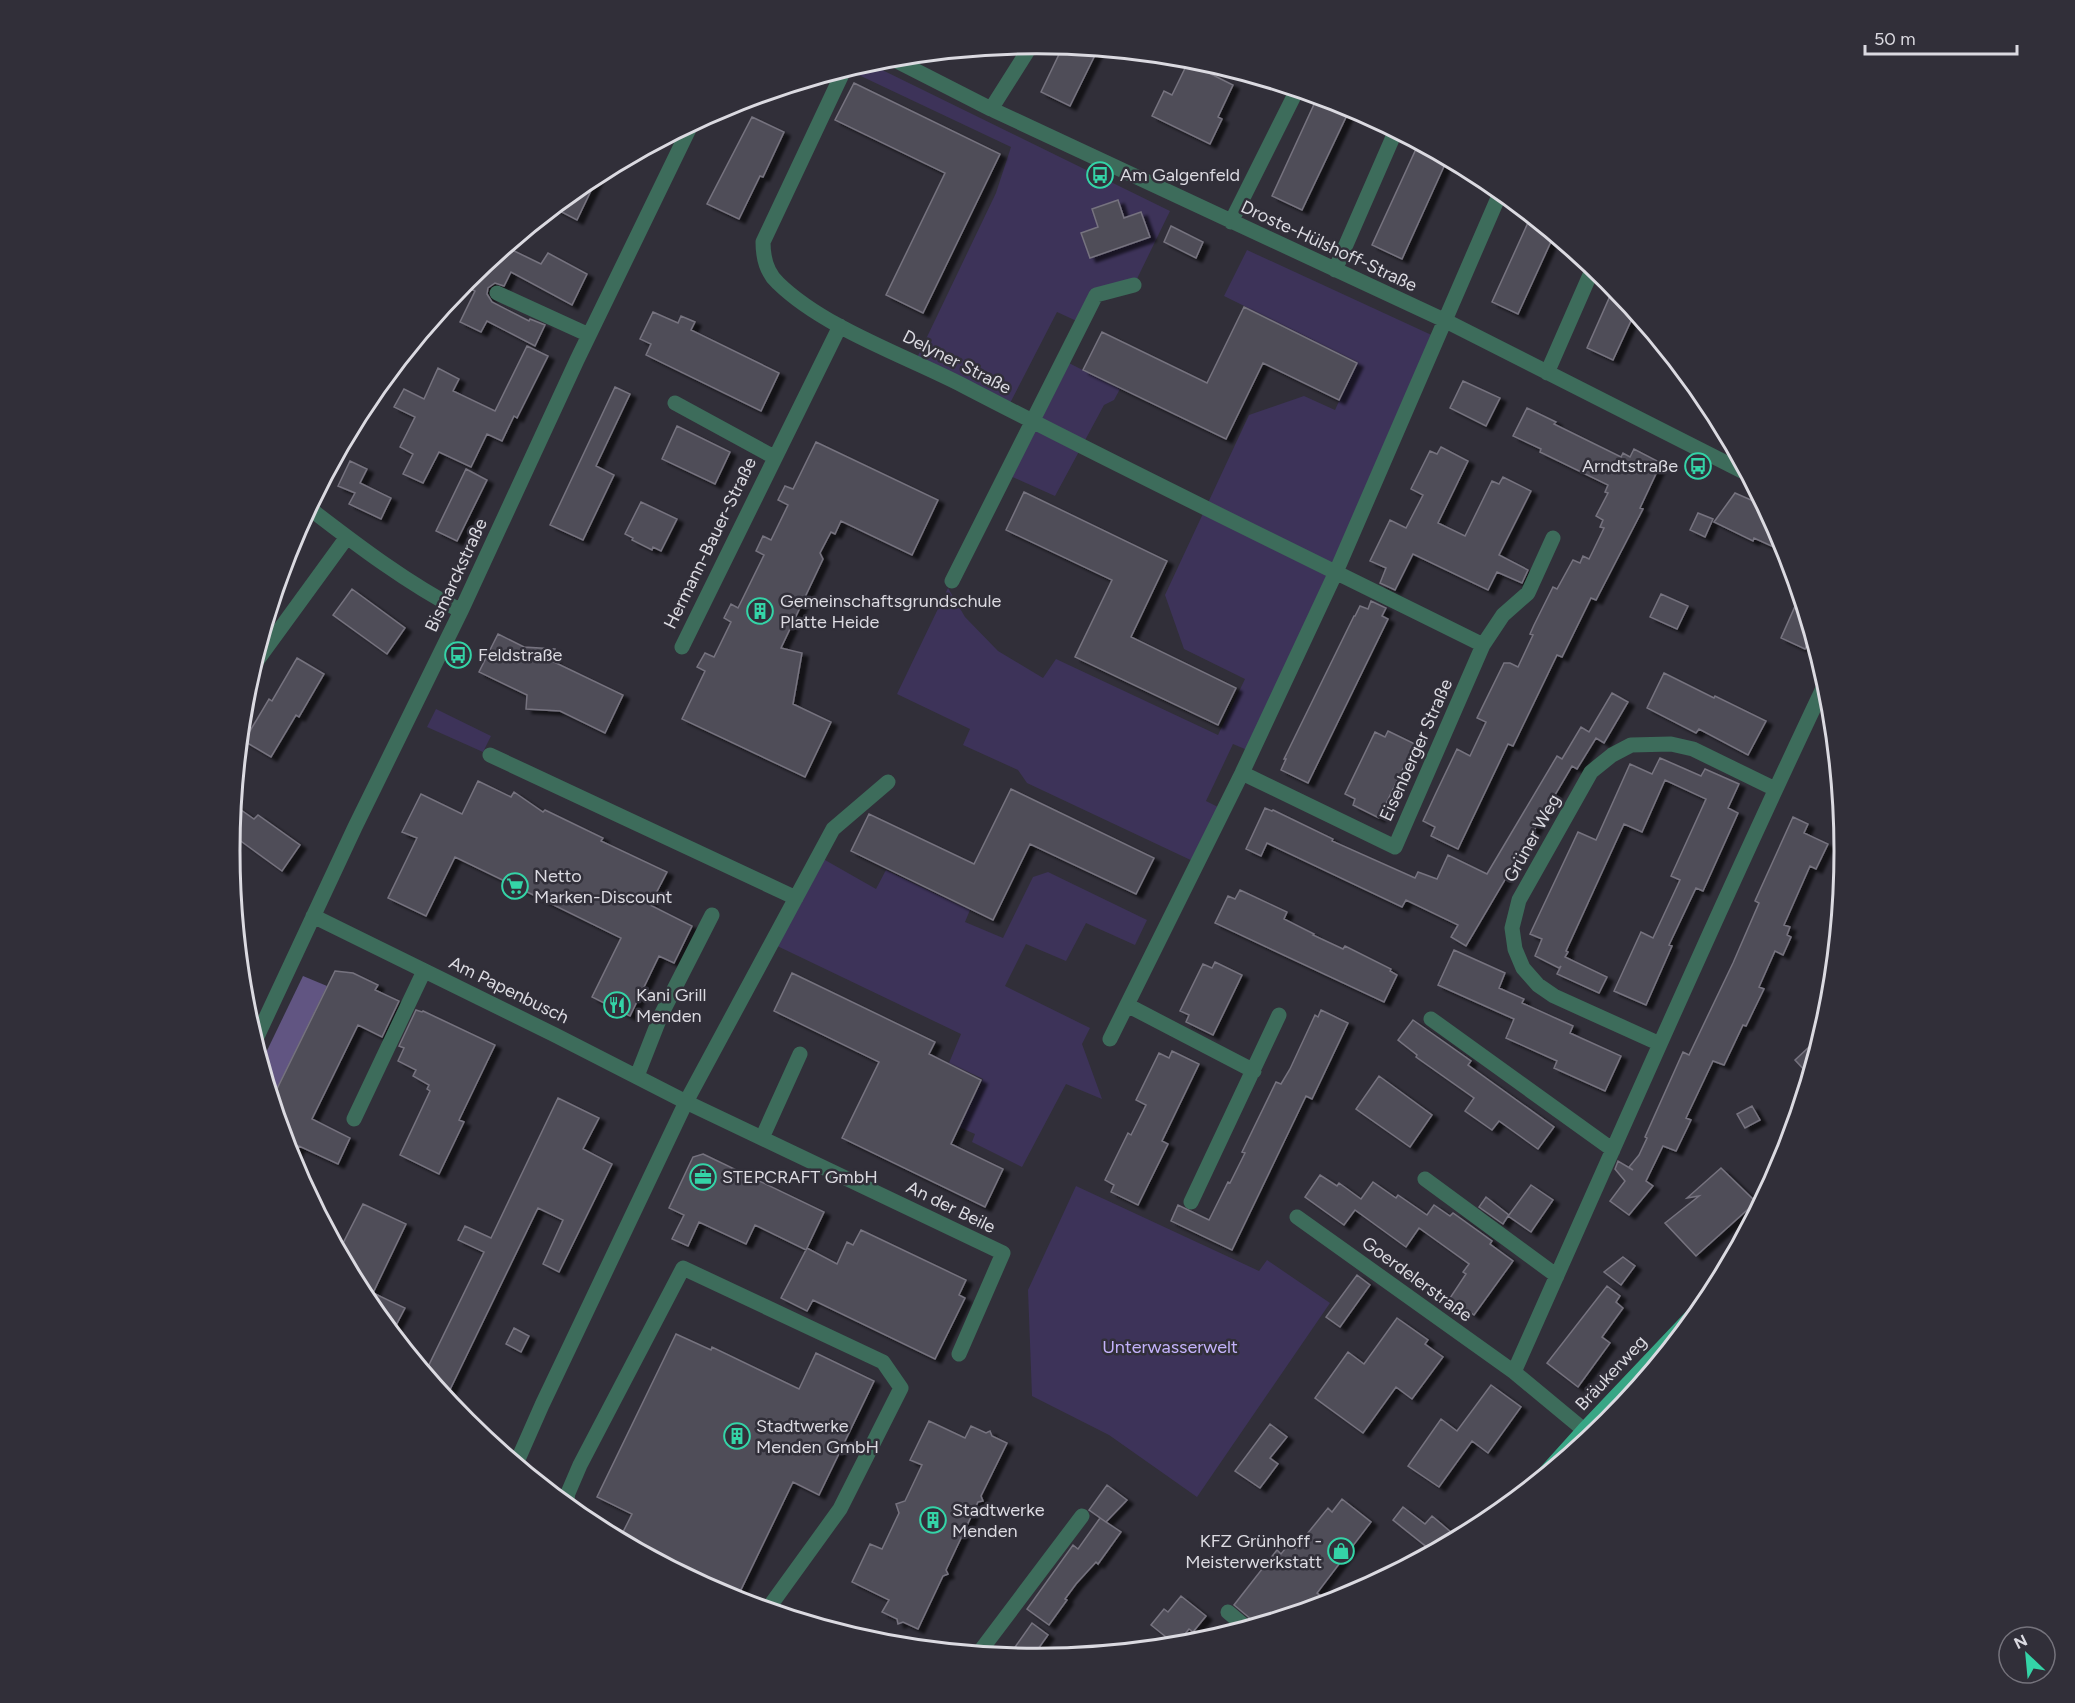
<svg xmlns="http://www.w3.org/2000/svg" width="2075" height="1703" viewBox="0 0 2075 1703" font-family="Figtree,sans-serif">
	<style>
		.green { fill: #3d3359 }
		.forest { fill: #615582 }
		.building { fill: #504e59; stroke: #76737f; stroke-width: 1.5; filter: url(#shadow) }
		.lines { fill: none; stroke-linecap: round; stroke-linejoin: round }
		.minor { stroke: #3d6c5b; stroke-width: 15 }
		.major { stroke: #38a685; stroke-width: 15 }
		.labels { text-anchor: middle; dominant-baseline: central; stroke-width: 5; stroke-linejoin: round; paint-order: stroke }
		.poi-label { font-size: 18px; fill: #dbdae1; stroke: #312f39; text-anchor: start }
		.street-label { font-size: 18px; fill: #dbdae1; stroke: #312f39 }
		.park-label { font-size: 18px; fill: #c3b2fa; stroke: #312f39 }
		.rim { fill: none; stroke: #dbdae1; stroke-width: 3 }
	</style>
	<defs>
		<filter id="shadow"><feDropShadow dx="6" dy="4" stdDeviation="1.5" flood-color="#0009"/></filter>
	</defs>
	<rect width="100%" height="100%" fill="#312f39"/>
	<path class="green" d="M868,63L1170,211L1134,285L1096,295L1081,323L1057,312L1007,409L915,362L996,193L1011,147L846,69Z
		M1247,250L1438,338L1252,752L1233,744L1206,801L1224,810L1197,863L1027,783L1018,770L963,745L970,729L897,694L948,588L965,617L998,651L1043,678L1056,659L1218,735L1245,679L1184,649L1165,595L1249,415L1304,396L1335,410L1357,362L1224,296Z
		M1063,360L1120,389L1114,400L1104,405L1055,496L1006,474Z
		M436,709L491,736L483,752L427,727Z
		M818,856L876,889L886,870L970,910L965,922L1003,938L1033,877L1048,872L1147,920L1135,945L1086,923L1066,961L1026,944L1005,986L1090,1028L1082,1044L1102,1099L1066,1084L1022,1167L972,1142L975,1134L959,1127L983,1079L949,1063L961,1034L771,943Z
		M1076,1186L1259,1271L1267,1260L1330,1303L1197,1497L1109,1435L1032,1396L1028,1290Z"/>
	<path class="forest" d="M303,976L327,986L272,1099L261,1063Z"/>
	<path class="building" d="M1063,46L1098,49L1070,106L1041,92Z
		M1189,60L1212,71L1211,74L1233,85L1218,117L1222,119L1210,144L1152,116L1164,91L1172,95Z
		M854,83L1000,154L923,313L886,295L945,173L835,120Z
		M1316,100L1347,115L1302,210L1272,196Z
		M752,117L784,132L763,177L760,176L739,219L707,204Z
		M1416,149L1446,162L1402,259L1372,245Z
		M599,174L577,220L554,208L589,179Z
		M1118,200L1124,218L1141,212L1150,237L1090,258L1081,233L1098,227L1092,209Z
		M1531,216L1554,235L1518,314L1492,302Z
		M1171,226L1203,242L1196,258L1164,242Z
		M506,247L541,264L548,253L587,274L572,305L511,272L504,286L495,283L488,288L487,294L492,302L529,321L530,319L545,325L535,346L487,321L481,332L460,322L475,291L462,285L477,271L483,274L490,261Z
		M1614,287L1635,312L1613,360L1587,348Z
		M1244,307L1357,363L1339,400L1263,363L1226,439L1083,370L1102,332L1207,383Z
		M653,312L678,323L681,316L695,322L691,330L779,373L761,411L646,355L651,344L640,339Z
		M527,346L548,356L517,418L514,416L502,441L487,434L471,467L439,452L423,483L403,474L413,454L400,447L415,417L394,407L404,389L424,399L438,368L459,379L453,391L495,411Z
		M1463,381L1500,398L1486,426L1450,408Z
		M615,387L630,394L596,466L614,475L583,540L550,525Z
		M1527,408L1556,422L1554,424L1621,457L1623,453L1630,457L1634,449L1661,463L1640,508L1643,509L1596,600L1591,598L1562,657L1557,655L1513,746L1508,744L1458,849L1431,836L1435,827L1423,821L1436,793L1457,749L1470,756L1486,722L1477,718L1504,663H1510L1518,667L1533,635L1530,634L1534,625L1553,587L1557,589L1573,560L1580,563L1583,556L1589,559L1604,528L1600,527L1603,520L1596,516L1608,493L1605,492L1608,485L1540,452L1541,449L1513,436Z
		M677,426L730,452L715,484L662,459Z
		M816,442L938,500L912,555L841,521L835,534L831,532L820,553L823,559L781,648L802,653L793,704L831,722L805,777L682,719L705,671L697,667L705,653L714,657L731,622L724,618L731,604L738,608L764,555L756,551L763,536L771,540L788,505L778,500L785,486L793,489Z
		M1441,447L1468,461L1438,523L1465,536L1492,481L1499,484L1503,477L1531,491L1499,555L1528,570L1522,583L1497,572L1488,590L1413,554L1395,590L1380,583L1386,568L1370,561L1390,520L1406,528L1423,495L1411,489L1430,451L1437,454Z
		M350,461L367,469L360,483L391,498L381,519L349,504L355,493L338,486Z
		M466,469L487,480L457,541L436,531Z
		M1024,492L1167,561L1131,637L1236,688L1218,725L1075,657L1112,580L1006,530Z
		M1735,493L1765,506L1784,543L1787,553L1754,538L1753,541L1714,522Z
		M641,502L677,519L661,551L653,547L652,550L632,540L633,538L625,534Z
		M1698,513L1713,519L1705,537L1690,530Z
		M352,589L405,628L387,654L333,615Z
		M1661,594L1688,606L1677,629L1650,617Z
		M1800,595L1812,634L1805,649L1781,638Z
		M1371,601L1386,608L1382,616L1388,619L1308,783L1281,770L1286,759H1284L1354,616H1355L1360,606L1368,609Z
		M498,634L524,647L555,649L554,662L623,695L605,733L560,711L526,709L527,695L479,672Z
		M297,658L324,674L299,717L296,715L271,757L244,741L269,699L272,701Z
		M1664,673L1714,698L1715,696L1766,721L1748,755L1699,729L1696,733L1647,708Z
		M1612,693L1628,702L1604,743L1596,738L1577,769L1572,766L1466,946L1451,937L1458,925L1406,900L1402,907L1267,843L1261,856L1246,849L1265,808L1272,811L1273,810L1333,839L1332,841L1415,878L1418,872L1437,879L1448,855L1487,874L1557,756L1562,759L1581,727L1589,732Z
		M1388,731L1415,744L1379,818L1353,805L1355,799L1345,794L1375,732L1385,737Z
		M1660,758L1701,776L1705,769L1739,784L1728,808L1738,813L1703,891L1696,888L1669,945L1672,946L1646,1005L1614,991L1641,932L1653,938L1680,880L1671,876L1706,799L1665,780L1642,832L1624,824L1566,951L1568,952L1565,957L1607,977L1599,993L1557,974L1561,966L1559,968L1535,956L1542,939L1530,934L1578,832L1596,840L1630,764L1652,774Z
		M478,781L511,797L514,792L543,812L545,810L603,838L601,841L667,872L650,905L692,926L674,963L659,956L630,1016L592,997L621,938L515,886L455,857L426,916L388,898L417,838L402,832L421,794L462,814Z
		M1011,789L1154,858L1136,894L1030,844L993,920L851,851L869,814L974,864Z
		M234,805L254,819L258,815L300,845L282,871L231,834Z
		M1793,817L1808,824L1804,833L1828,844L1816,869L1810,866L1784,925L1790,927L1787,935L1791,937L1783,955L1775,951L1759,987L1764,989L1746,1026L1743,1025L1724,1065L1713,1061L1686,1118L1691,1120L1676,1151L1663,1146L1646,1181L1653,1186L1629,1215L1610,1201L1625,1181L1615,1169L1618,1161L1633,1170L1629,1167L1639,1155L1647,1138L1645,1137L1683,1052L1689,1055L1733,963L1759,903L1755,901Z
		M1240,890L1287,912L1284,919L1314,934L1313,935L1343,949L1345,946L1391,969L1390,971L1397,975L1384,1002L1215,923L1228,896L1235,899Z
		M1454,950L1505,973L1499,988L1524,999L1522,1003L1573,1026L1570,1033L1621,1056L1605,1091L1554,1068L1557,1061L1506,1038L1514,1019L1438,985Z
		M1215,962L1242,975L1213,1035L1186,1022L1189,1015L1180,1011L1203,964L1212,968Z
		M335,971L353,973L378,985L375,990L399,1001L382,1037L358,1025L312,1119L350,1138L338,1164L299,1146L292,1162L272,1099Z
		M792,973L935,1042L929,1054L981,1080L951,1144L1003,1169L985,1207L842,1138L879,1062L774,1011Z
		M416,1010L422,1012L423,1011L495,1045L459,1120L464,1122L439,1174L400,1155L430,1091L427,1089L429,1085L413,1076L416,1070L398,1061L404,1048L399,1046Z
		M1321,1010L1348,1023L1312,1099L1306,1096L1232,1250L1171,1221L1178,1205L1209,1220L1228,1182L1230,1183L1245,1153L1242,1152L1276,1082L1281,1084L1290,1069L1315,1015L1318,1017Z
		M1413,1020L1471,1061L1468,1065L1554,1127L1538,1149L1499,1121L1492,1130L1465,1111L1474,1098L1416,1057L1417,1055L1398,1040Z
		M1822,1035L1811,1073L1810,1076L1795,1060Z
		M1172,1051L1199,1064L1162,1141L1168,1144L1138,1205L1111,1192L1114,1185L1105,1180L1128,1133L1131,1135L1146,1105L1136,1100L1159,1053L1169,1058Z
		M1379,1076L1432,1115L1410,1147L1356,1109Z
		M558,1098L599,1118L583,1149L612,1164L559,1272L543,1264L563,1220L538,1208L446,1398L425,1373L484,1252L458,1240L465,1226L491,1238Z
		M1752,1106L1760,1120L1745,1128L1737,1114Z
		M703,1154L824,1212L806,1250L755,1225L746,1244L699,1222L688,1246L672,1239L684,1215L669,1208L693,1157Z
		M1721,1168L1756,1202L1696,1256L1665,1223L1699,1196L1687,1198Z
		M1320,1175L1337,1186L1339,1183L1361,1199L1373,1182L1396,1198L1398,1195L1427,1215L1434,1205L1450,1216L1453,1213L1492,1241L1490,1244L1513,1261L1474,1315L1450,1298L1466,1274L1463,1272L1469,1264L1419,1228L1406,1247L1355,1210L1344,1225L1305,1197Z
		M1531,1185L1553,1200L1531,1232L1508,1216L1503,1224L1479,1207L1486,1197L1509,1215Z
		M363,1204L406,1224L373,1293L405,1308L392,1333L365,1300L339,1251Z
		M861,1230L966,1280L959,1295L965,1298L935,1359L813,1300L807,1311L781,1298L807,1248L837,1264L847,1242L853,1245Z
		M1623,1257L1635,1266L1621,1285L1604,1272Z
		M1357,1275L1370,1285L1340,1327L1326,1317Z
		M1607,1286L1620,1296L1616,1302L1623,1308L1602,1337L1610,1343L1578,1387L1547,1363Z
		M1397,1318L1428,1340L1425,1344L1443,1357L1412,1399L1396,1387L1363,1433L1315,1398L1348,1352L1364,1364Z
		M514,1328L529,1336L521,1352L506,1344Z
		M676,1334L711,1350L712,1347L799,1389L816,1353L874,1381L819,1495L793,1482L736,1600L728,1598L619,1540L632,1514L597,1497Z
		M1491,1385L1521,1407L1488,1453L1472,1441L1439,1487L1408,1466L1441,1419L1457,1431Z
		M929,1421L965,1438L971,1426L986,1433L990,1431L992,1436L1007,1443L981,1496L983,1501L978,1502L946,1570L948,1574L943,1576L918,1629L903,1622L898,1624L897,1619L882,1612L889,1600L852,1582L870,1544L882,1549L899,1513L896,1504L905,1501L922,1465L910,1460Z
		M1270,1424L1287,1437L1270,1458L1278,1464L1260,1488L1235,1471Z
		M1107,1485L1127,1500L1106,1522L1089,1510Z
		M1342,1499L1371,1522L1317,1593L1330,1603L1258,1625L1234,1605L1277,1550L1281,1554L1289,1544L1295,1549L1328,1508L1332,1512Z
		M1403,1507L1425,1524L1432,1516L1458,1538L1433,1552L1393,1520Z
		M1100,1518L1121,1532L1098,1564L1096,1562L1076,1584L1065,1599L1067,1600L1049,1625L1027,1609L1073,1545L1078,1549Z
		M1181,1596L1206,1616L1193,1632L1189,1629L1176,1645L1151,1625L1164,1609L1168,1612Z
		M1032,1623L1048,1635L1031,1659L1008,1657Z"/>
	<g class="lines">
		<path class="minor" d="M891,58L991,109L1446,321L1748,474
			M844,70L763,242C763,258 766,272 778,283C824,328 906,356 964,386C1135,475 1310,559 1483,645L1395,847L1242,773
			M991,109L1032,44
			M1231,222L1297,90
			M1335,270L1393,137
			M497,293L589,335
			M1547,373L1593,268
			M675,403L774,457
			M309,508C357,545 407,583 461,611
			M952,581L1096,295L1134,285
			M1483,645L1503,615L1528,593L1553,538
			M682,647L840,326
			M253,666L347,537
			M490,755L796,898
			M313,916L555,1035L686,1102L1003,1253L959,1354
			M1127,1005L1254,1071
			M1431,1019L1613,1150
			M1110,1039L1242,773L1336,572L1501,191
			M255,1041L355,827L461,611L577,360L691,125
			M1660,1044L1554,996L1538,985L1523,968L1515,949L1512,928L1519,900L1591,772L1612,755L1631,745L1671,744L1693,749L1775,789
			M637,1076L661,1015L712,915
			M354,1119L424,971
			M762,1138L800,1054
			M1425,1179L1557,1276
			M1191,1202L1279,1015
			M1297,1217L1514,1372
			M1584,1430L1514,1372C1617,1141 1718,910 1826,682
			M516,1464L542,1405L686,1102L833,829L888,782
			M566,1505L568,1493L580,1465L683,1268L883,1362L901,1388L840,1509L767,1610
			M1228,1612L1247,1628
			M978,1654L1082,1516"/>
		<path class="major" d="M1539,1480L1584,1430L1713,1294"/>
	</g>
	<defs>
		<g id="bus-ring" transform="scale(1.35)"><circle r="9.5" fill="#312f39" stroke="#34d4a7" stroke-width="1.5"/><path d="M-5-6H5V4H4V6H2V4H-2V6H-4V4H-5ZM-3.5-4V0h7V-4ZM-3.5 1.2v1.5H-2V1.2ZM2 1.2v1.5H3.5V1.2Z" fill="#34d4a7"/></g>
		<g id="building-ring" transform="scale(1.35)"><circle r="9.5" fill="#312f39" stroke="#34d4a7" stroke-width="1.5"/><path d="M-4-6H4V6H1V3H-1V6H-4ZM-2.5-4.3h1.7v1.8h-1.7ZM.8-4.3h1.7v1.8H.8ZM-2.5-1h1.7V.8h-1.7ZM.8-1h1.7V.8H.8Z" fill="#34d4a7"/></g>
		<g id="supermarket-ring" transform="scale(1.35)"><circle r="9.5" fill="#312f39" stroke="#34d4a7" stroke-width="1.5"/><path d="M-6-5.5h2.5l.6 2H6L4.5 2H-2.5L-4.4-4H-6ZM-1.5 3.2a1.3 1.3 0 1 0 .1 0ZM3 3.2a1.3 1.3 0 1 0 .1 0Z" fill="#34d4a7"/></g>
		<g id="restaurant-ring" transform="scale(1.35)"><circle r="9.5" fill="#312f39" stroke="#34d4a7" stroke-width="1.5"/><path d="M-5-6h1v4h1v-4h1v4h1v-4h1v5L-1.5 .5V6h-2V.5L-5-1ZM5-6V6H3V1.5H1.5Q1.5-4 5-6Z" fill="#34d4a7"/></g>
		<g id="office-ring" transform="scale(1.35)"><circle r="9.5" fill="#312f39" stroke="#34d4a7" stroke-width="1.5"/><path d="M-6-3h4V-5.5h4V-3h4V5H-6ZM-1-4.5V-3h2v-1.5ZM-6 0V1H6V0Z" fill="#34d4a7"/></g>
		<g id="shop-ring" transform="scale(1.35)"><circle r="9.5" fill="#312f39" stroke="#34d4a7" stroke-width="1.5"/><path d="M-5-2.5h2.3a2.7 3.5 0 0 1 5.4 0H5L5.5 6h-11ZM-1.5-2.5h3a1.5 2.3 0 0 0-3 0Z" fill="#34d4a7"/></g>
	</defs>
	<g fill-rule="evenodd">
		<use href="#bus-ring" x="1100" y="175"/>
		<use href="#bus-ring" x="1698" y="466"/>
		<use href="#building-ring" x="760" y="611"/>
		<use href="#bus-ring" x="458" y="655"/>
		<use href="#supermarket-ring" x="515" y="886"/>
		<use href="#restaurant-ring" x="617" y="1005"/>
		<use href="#office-ring" x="703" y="1177"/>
		<use href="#building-ring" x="737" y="1436"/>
		<use href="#building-ring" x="933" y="1520"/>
		<use href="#shop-ring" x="1341" y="1551"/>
	</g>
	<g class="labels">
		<g class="poi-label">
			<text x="1120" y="175">Am Galgenfeld</text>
			<text x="1678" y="466" text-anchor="end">Arndtstraße</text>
			<text x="780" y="601">Gemeinschaftsgrundschule<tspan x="780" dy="21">Platte Heide</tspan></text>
			<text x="478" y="655">Feldstraße</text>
			<text x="534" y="876">Netto<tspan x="534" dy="21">Marken-Discount</tspan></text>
			<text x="636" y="995">Kani Grill<tspan x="636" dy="21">Menden</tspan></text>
			<text x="722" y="1177">STEPCRAFT GmbH</text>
			<text x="756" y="1426">Stadtwerke<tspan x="756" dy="21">Menden GmbH</tspan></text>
			<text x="952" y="1510">Stadtwerke<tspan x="952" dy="21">Menden</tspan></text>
			<text x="1322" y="1541" text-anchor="end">KFZ Grünhoff -<tspan x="1322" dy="21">Meisterwerkstatt</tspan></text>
		</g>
		<g class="street-label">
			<text transform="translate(1329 246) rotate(25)">Droste-Hülshoff-Straße</text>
			<text transform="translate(957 362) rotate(27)">Delyner Straße</text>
			<text transform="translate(710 543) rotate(-64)">Hermann-Bauer-Straße</text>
			<text transform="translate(456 575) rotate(-65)">Bismarckstraße</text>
			<text transform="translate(1416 750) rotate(-66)">Eisenberger Straße</text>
			<text transform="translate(1532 838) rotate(-61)">Grüner Weg</text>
			<text transform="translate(509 990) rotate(26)">Am Papenbusch</text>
			<text transform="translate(951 1207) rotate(26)">An der Beile</text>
			<text transform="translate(1417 1279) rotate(36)">Goerdelerstraße</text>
			<text transform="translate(1611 1373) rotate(-47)">Bräukerweg</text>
		</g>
		<g class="park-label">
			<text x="1170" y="1347">Unterwasserwelt</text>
		</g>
	</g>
	<path d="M0 0H2075V1703H0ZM240 851a797 797 0 1 1 1594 0a797 797 0 1 1-1594 0Z" fill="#312f39" fill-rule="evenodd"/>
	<path class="rim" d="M240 851a797 797 0 1 1 1594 0a797 797 0 1 1-1594 0Z"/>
	<g transform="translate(2027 1655) rotate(334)"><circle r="28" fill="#312f39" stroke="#75737c" stroke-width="1.5"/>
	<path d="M0-4.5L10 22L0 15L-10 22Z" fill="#34d4a7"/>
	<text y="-9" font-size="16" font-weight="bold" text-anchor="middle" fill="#dbdae1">N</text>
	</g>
	<path d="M1865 45v9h152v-9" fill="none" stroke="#dbdae1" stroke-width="3"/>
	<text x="1874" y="45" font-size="18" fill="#dbdae1" stroke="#312f39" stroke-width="4.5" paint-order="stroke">50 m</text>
</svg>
